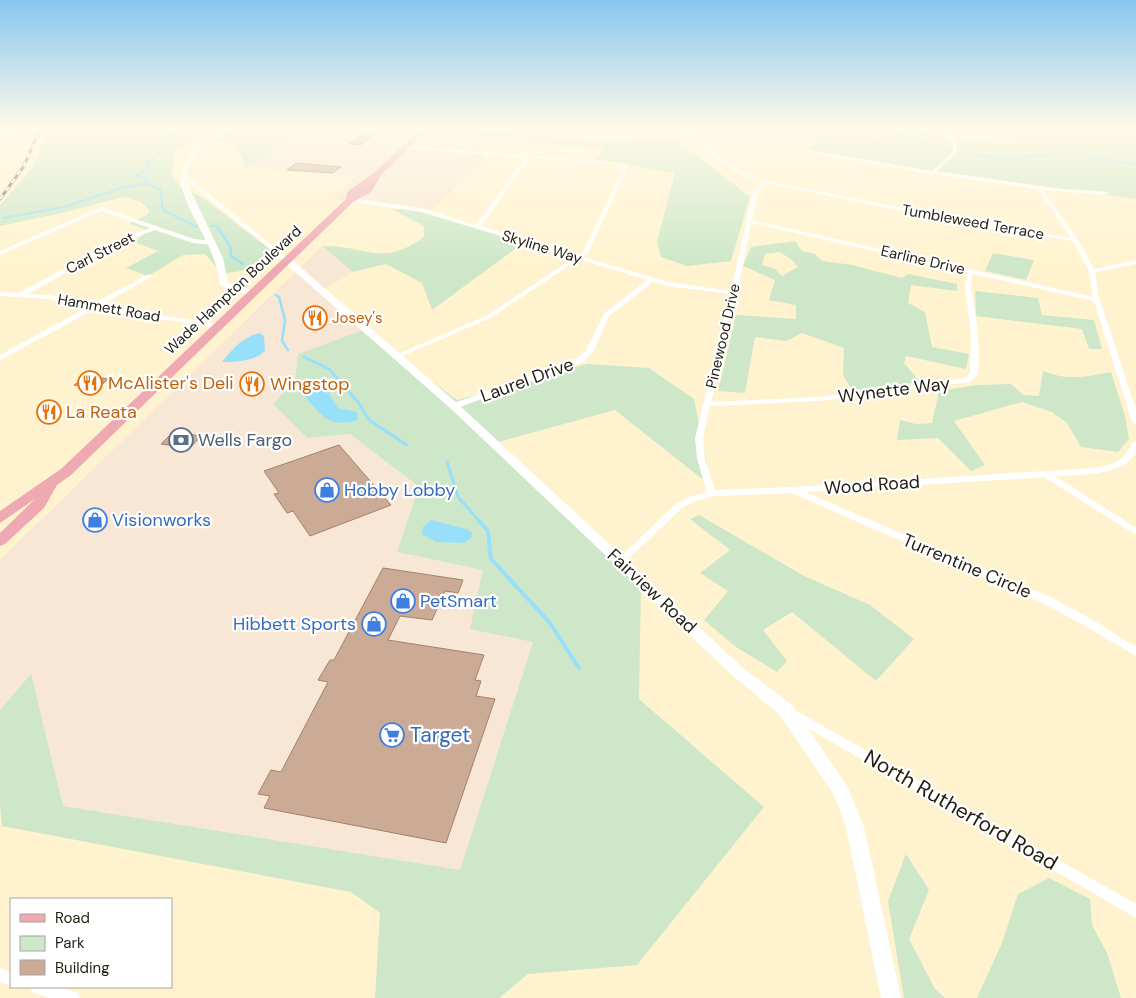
<svg xmlns="http://www.w3.org/2000/svg" width="1136" height="998" viewBox="0 0 1136 998" font-family="'DM Sans',sans-serif">
	<style>
		.commercial { fill: #f7e7d4 }
		.green { fill: #cde7c8; fill-rule: evenodd }
		.water { fill: #98e0f9 }
		.lines { fill: none; stroke-linecap: round; stroke-linejoin: round }
		.stream-far3 { stroke: #98e0f9; stroke-width: 2 }
		.stream-far2 { stroke: #98e0f9; stroke-width: 2.5 }
		.stream-far1 { stroke: #98e0f9; stroke-width: 3 }
		.stream { stroke: #98e0f9; stroke-width: 4 }
		.building { fill: #ccab96; stroke: #a1826e }
		.street { fill: #fff; fill-rule: evenodd }
		.secondary { fill: #fff; fill-rule: evenodd }
		.primary { fill: #eea9b2; fill-rule: evenodd }
		.rail-casing { stroke: #6f6752; stroke-width: 3 }
		.rail { stroke: #fff; stroke-width: 2; stroke-dasharray: 5; stroke-linecap: butt }
		.labels { text-anchor: middle; dominant-baseline: central; stroke-width: 4.5; stroke-linejoin: round; paint-order: stroke }
		.far-street-label { font-size: 15px; fill: #221d10; stroke: #fff }
		.far-food-label { font-size: 15px; fill: #c56008; stroke: #fff; text-anchor: start }
		.street-label { font-size: 18px; fill: #221d10; stroke: #fff }
		.food-label { font-size: 18px; fill: #c56008; stroke: #fff; text-anchor: start }
		.service-label { font-size: 18px; fill: #4e5e75; stroke: #fff; text-anchor: start }
		.shop-label { font-size: 18px; fill: #366cbe; stroke: #fff; text-anchor: start }
		.near-shop-label { font-size: 21px; fill: #366cbe; stroke: #fff; text-anchor: start }
		.near-street-label { font-size: 21px; fill: #221d10; stroke: #fff }
	</style>
	<rect width="100%" height="100%" fill="#fff3cf"/>
	<path class="commercial" d="M315,128H434L437,131L489,138L482,163L430,211L333,199L357,176L246,168L299,133Z
		M322,246L353,272L319,292L363,330L298,354L295,379L273,404L307,438L350,434L419,488L397,552L483,570L533,642L460,870L63,806L31,675L0,710V560Z"/>
	<path class="green" d="M48,128H290L299,133L246,168L240,153L229,142H194L175,152L172,174L181,187L202,197L271,250L247,270L222,274L205,254L183,255L148,276L126,268L158,251L134,242L147,231L129,223L147,215L149,210L141,202L123,197L66,212L0,226V205L33,167Z
		M775,128H921L923,132L953,139L1013,145L1022,128H1136V199L912,168L806,149L817,142L772,130Z
		M467,129L601,141L673,137L750,197L731,261L687,266L661,257L657,242L675,173L596,159L604,148L547,145L453,133Z
		M391,209L430,211L526,241L432,310L422,283L386,264L353,272L322,246C367,245 381,268 424,237V226Z
		M795,241L802,251L815,254L822,261L852,265L902,278L908,274L957,284V291L911,285L908,303L925,312L932,347L969,354L966,369L906,356L904,363L920,382L852,390L843,375L844,348L802,333L786,341L755,337L745,393L718,391L736,315L796,319V305L769,300L775,280L743,266L751,247ZM780,252L792,260L798,267L782,276L775,269L762,265L765,254Z
		M993,253L1034,260L1026,280L985,271Z
		M975,291L1038,298L1042,315L1094,320L1102,349H1089L1082,329L976,316Z
		M363,330L457,400L587,364L649,368L694,399L711,486L615,410L494,443L641,585L639,699L764,807L637,965L528,974L499,998H375L380,913L351,892L2,826L0,804V710L31,674L63,806L460,870L533,642L470,629L483,570L397,552L419,487L350,434L307,438L273,404L295,379L298,354Z
		M1043,371C1067,381 1087,377 1111,372L1125,416L1129,439L1118,452L1081,447L1067,423L1052,412L1022,402L954,421L985,465L971,471L938,438L897,440L900,420L916,424L932,423L939,391L977,385L1011,384L1024,395L1039,396Z
		M699,515L804,576L870,605L914,639L876,681L792,612L763,630L787,661L777,672L736,647L704,620L728,591L700,573L730,550L690,519Z
		M906,854L929,890L909,939L935,989L945,998H904L888,901Z
		M1049,878L1090,899L1092,925L1107,953L1121,998H977L1002,943L1018,894Z"/>
	<path class="water" d="M260,333L264,336L265,351C255,361 236,362 222,362C233,349 242,337 260,333Z
		M319,388L328,392L338,408L357,412L358,420C328,428 324,417 305,397L307,390Z
		M431,520L467,529L472,532L471,538L464,543L436,542L422,534L423,527Z"/>
	<g class="lines">
		<path class="stream-far3" d="M185,128L162,138L159,154L147,165L148,169L135,176L147,178L144,183L160,189L163,210L197,227
			M888,128L886,130L949,151
			M151,132L156,128H164
			M960,154L1000,158L1078,154L1136,165
			M3,218L64,207L124,187L145,184
			M212,226H217L219,229"/>
		<path class="stream-far2" d="M218,228L230,246L231,256L243,264
			M276,295L279,297L285,320L282,341L288,350
			M304,357L307,358"/>
		<path class="stream-far1" d="M304,357L329,369L358,402L369,420L407,445
			M447,462L458,497L481,523"/>
		<path class="stream" d="M479,521L488,531L491,559L550,623L579,668"/>
	</g>
	<path class="building" d="M353,128H383L361,145L349,144L365,133Z
		M296,163L341,167L333,173L287,170Z
		M315,311L327,321L316,325L304,315Z
		M87,376L109,379L97,388L74,385Z
		M173,432L201,436L190,448L161,444Z
		M339,445L391,505L310,536L293,511L287,513L274,494L279,493L264,471Z
		M383,568L463,580L458,593L445,591L432,620L400,616L388,640L484,655L475,680L481,681L476,696L495,699L446,843L264,808L270,796L258,794L271,770L281,772L328,682L318,680L330,660H334Z"/>
	<g class="lines">
		<path class="street" d="M26,128H33L0,135V133Z
			M678,128H682L710,149L772,144L932,171L953,152L952,144L945,128H949L956,144L957,152L937,171L1053,188L1108,192V194L1106,195L1043,190L1078,240L1094,269L1136,260V264L1095,272L1098,294L1136,410V424L1132,422L1094,301L973,274C968,289 975,304 976,320C979,338 979,356 978,374L970,382L819,401L710,406L703,438L705,459L715,490L794,487L1094,468C1115,465 1123,461 1133,442H1136C1136,445 1136,450 1135,453C1126,476 1076,475 1055,476L1136,528V535L1044,477L805,492L1048,596L1088,617L1136,647V656L1080,623L1040,602L792,493L713,496L695,501L682,508L623,564H617L615,562L617,560L676,504L689,497L707,492L697,459L695,438L730,294L667,286L653,282L609,316L593,352L584,362L457,408H451L450,406L451,404L578,358L586,351L604,314L647,280L579,259L490,318L400,357H396V355L486,316L574,258L421,212L348,201V199L350,198L422,208L476,225L525,158L405,148V146H407L615,162L626,164L628,167L588,253L583,257L668,282L731,291L752,195L761,182L735,172ZM772,146L932,174L1038,189L1071,238L974,222L758,179L739,170L714,151ZM530,158L615,164L623,167L583,252L578,255L481,226ZM766,183L974,226L1073,241L1089,271L1093,297L752,220L758,195ZM751,223L967,272L965,288L971,332L970,373L965,378L819,397L711,402L742,270Z
			M859,128L870,129L876,137L872,138L866,131Z
			M182,175H186L290,260V262H286L182,177Z
			M101,207L194,239L212,241L215,243L212,245L193,243L155,230L119,243L28,294L49,295L93,304L149,274L152,276L151,277L100,306L218,324L221,326L218,328L95,309L0,360V355L88,307L49,299L0,296V292L19,293L115,241L150,228L101,211L2,254L0,255V251Z
			M791,708L1136,904V918L787,716L785,713L787,710Z
			M0,968L11,972V986L0,982Z
			M30,987H60L78,993L80,998H49L32,992Z"/>
		<path class="secondary" d="M229,128H236L207,145L195,155L188,167L187,183L223,258L228,283L255,291V295L252,296L220,285C212,214 131,174 229,128Z
			M285,259H291L458,404L742,667L792,705L847,786L864,827L901,998H881L846,827L834,795L780,715L732,675L450,408L285,263Z"/>
		<path class="primary" d="M422,128H429L382,174L371,192L353,202L71,475L57,485L44,508L5,544L0,546V533L35,499L0,523V511L61,469L346,199L347,192L376,171Z"/>
		<g class="rail-casing">
			<path id="rail" d="M0,199L24,166L40,128"/>
		</g>
		<use href="#rail" class="rail"/>
	</g>
	<linearGradient id="sky" x2="0" y2="1"><stop stop-color="#88c6ef"/><stop offset="0.48" stop-color="#fffae9"/><stop offset="1" stop-color="#fffae9" stop-opacity="0"/></linearGradient>
	<rect width="1136" height="267" fill="url(#sky)"/>
	<defs>
		<g id="restaurant-ring" transform="scale(1.25)"><circle r="9.5" fill="#fff" stroke="#e8710a" stroke-width="1.5"/><path d="M-5-6h1v4h1v-4h1v4h1v-4h1v5L-1.5 .5V6h-2V.5L-5-1ZM5-6V6H3V1.5H1.5Q1.5-4 5-6Z" fill="#e8710a"/></g>
		<g id="bank-ring" transform="scale(1.25)"><circle r="9.5" fill="#fff" stroke="#5c6f8a" stroke-width="1.5"/><path d="M-6-4H6V4H-6ZM0-2.3a2.3 2.3 0 1 0 0 4.6a2.3 2.3 0 1 0 0-4.6Z" fill="#5c6f8a"/></g>
		<g id="shop-ring" transform="scale(1.25)"><circle r="9.5" fill="#fff" stroke="#3f7fe0" stroke-width="1.5"/><path d="M-5-2.5h2.3a2.7 3.5 0 0 1 5.4 0H5L5.5 6h-11ZM-1.5-2.5h3a1.5 2.3 0 0 0-3 0Z" fill="#3f7fe0"/></g>
		<g id="supermarket-ring" transform="scale(1.25)"><circle r="9.5" fill="#fff" stroke="#3f7fe0" stroke-width="1.5"/><path d="M-6-5.5h2.5l.6 2H6L4.5 2H-2.5L-4.4-4H-6ZM-1.5 3.2a1.3 1.3 0 1 0 .1 0ZM3 3.2a1.3 1.3 0 1 0 .1 0Z" fill="#3f7fe0"/></g>
	</defs>
	<g fill-rule="evenodd">
		<use href="#restaurant-ring" x="315" y="318"/>
		<use href="#restaurant-ring" x="90" y="383"/>
		<use href="#restaurant-ring" x="252" y="384"/>
		<use href="#restaurant-ring" x="49" y="412"/>
		<use href="#bank-ring" x="181" y="440"/>
		<use href="#shop-ring" x="327" y="490"/>
		<use href="#shop-ring" x="95" y="520"/>
		<use href="#shop-ring" x="403" y="601"/>
		<use href="#shop-ring" x="374" y="624"/>
		<use href="#supermarket-ring" x="392" y="735"/>
	</g>
	<g class="labels">
		<g class="far-street-label">
			<text transform="translate(973 222) rotate(10)">Tumbleweed Terrace</text>
			<text transform="translate(542 247) rotate(17)">Skyline Way</text>
			<text transform="translate(100 253) rotate(-27)">Carl Street</text>
			<text transform="translate(923 260) rotate(13)">Earline Drive</text>
			<text transform="translate(233 290) rotate(-43)">Wade Hampton Boulevard</text>
			<text transform="translate(109 308) rotate(10)">Hammett Road</text>
			<text transform="translate(723 336) rotate(-77)">Pinewood Drive</text>
		</g>
		<g class="far-food-label">
			<text x="332" y="318">Josey's</text>
		</g>
		<g class="street-label">
			<text transform="translate(527 380) rotate(-20)">Laurel Drive</text>
			<text transform="translate(894 390) rotate(-7)">Wynette Way</text>
			<text transform="translate(872 485) rotate(-4)">Wood Road</text>
			<text transform="translate(967 566) rotate(23)">Turrentine Circle</text>
			<text transform="translate(652 591) rotate(43)">Fairview Road</text>
		</g>
		<g class="food-label">
			<text x="108" y="383">McAlister's Deli</text>
			<text x="270" y="384">Wingstop</text>
			<text x="66" y="412">La Reata</text>
		</g>
		<g class="service-label">
			<text x="198" y="440">Wells Fargo</text>
		</g>
		<g class="shop-label">
			<text x="344" y="490">Hobby Lobby</text>
			<text x="112" y="520">Visionworks</text>
			<text x="420" y="601">PetSmart</text>
			<text x="356" y="624" text-anchor="end">Hibbett Sports</text>
		</g>
		<g class="near-shop-label">
			<text x="410" y="735">Target</text>
		</g>
		<g class="near-street-label">
			<text transform="translate(961 810) rotate(30)">North Rutherford Road</text>
		</g>
	</g>
	<rect x="10" y="898" width="162" height="90" fill="#ffffff" stroke="#a7a59f"/>
	<rect x="20" y="914" width="25" height="8" fill="#eea9b2" stroke="#a7a59f"/>
	<text x="55" y="923" font-size="15" fill="#221d10">Road</text>
	<rect x="20" y="936" width="25" height="15" fill="#cde7c8" stroke="#a7a59f"/>
	<text x="55" y="948" font-size="15" fill="#221d10">Park</text>
	<rect x="20" y="960" width="25" height="15" fill="#ccab96" stroke="#a7a59f"/>
	<text x="55" y="973" font-size="15" fill="#221d10">Building</text>
</svg>
